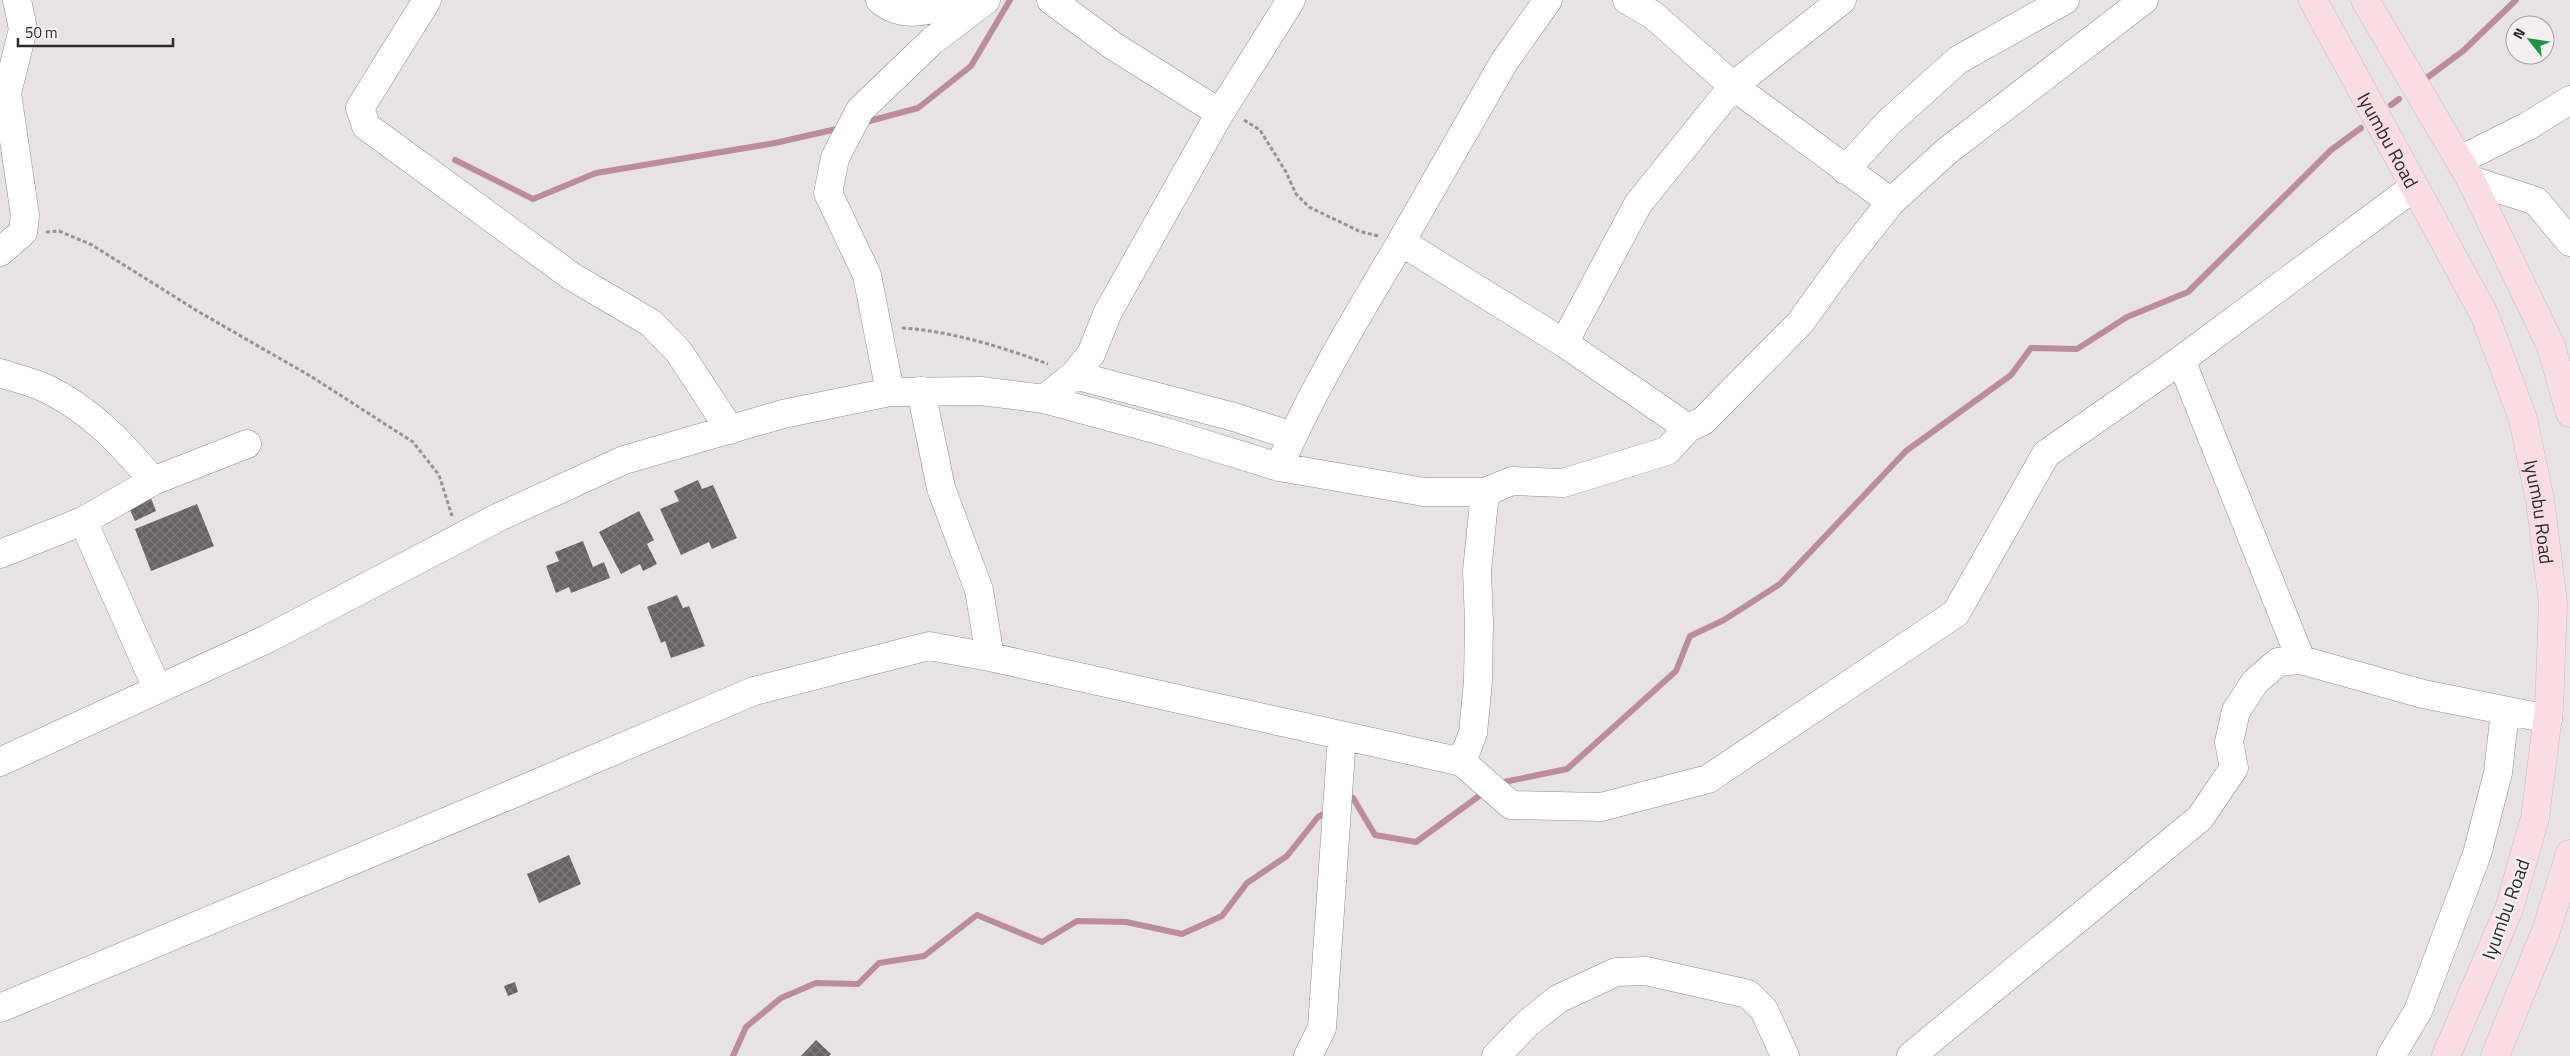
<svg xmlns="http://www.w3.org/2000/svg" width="2570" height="1056" viewBox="0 0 2570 1056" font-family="'Titillium Web',sans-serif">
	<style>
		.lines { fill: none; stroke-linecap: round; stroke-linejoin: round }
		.stream { stroke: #bb8c9a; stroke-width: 6 }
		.building { fill: url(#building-cross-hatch) }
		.minor-casing { stroke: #918d8e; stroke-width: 29 }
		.major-casing { stroke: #c0bfc0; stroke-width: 29 }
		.path { stroke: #969394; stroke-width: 3; stroke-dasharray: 4 2.5; stroke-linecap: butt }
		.minor { stroke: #fff; stroke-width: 28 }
		.major { stroke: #fadce5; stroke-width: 28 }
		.labels { text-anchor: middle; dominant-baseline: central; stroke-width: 5; stroke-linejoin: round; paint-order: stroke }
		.street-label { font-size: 19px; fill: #2d2b2c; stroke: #f4f0f1 }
	</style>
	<defs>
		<pattern id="building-cross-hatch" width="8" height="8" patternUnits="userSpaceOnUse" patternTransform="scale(1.25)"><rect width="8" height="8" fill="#676364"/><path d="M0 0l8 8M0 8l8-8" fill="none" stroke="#7d7a7b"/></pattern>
	</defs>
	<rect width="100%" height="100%" fill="#e7e3e4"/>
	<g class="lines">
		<path class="stream" d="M2428,77L2463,51L2516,0
			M2391,105L2399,99
			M862,123L918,108L971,66L1010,0
			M455,160L533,199L596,173L775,143L841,128
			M1499,783L1567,769L1676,671L1690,636L1724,620L1780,584L1906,451L2011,375L2031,348L2077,349L2127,317L2188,292L2331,150L2361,128
			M1344,803L1353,798L1375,835L1416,842L1486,791
			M733,1056L746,1027L781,998L816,983L858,984L879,963L924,956L977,915L1042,942L1077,921L1126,922L1182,934L1222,916L1247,883L1287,856L1318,817L1331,810"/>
	</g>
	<path class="building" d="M698,480L702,489L713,485L737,538L712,549L709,542L681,555L660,509L679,501L674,491Z
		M151,498L156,511L135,521L129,508Z
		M197,504L214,546L151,571L135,529Z
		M639,511L654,540L647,544L657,564L643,571L640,564L621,574L599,532Z
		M583,541L593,567L604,562L610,578L571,593L569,587L556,593L546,566L559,561L555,552Z
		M677,595L683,608L689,606L705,646L671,658L665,641L661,643L647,607Z
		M569,855L581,884L539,903L527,874Z
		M515,982L518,992L508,996L504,986Z
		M816,1040L831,1054L829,1056H801Z"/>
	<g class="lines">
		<g class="minor-casing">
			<path id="minor" d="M427,0L360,108L366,126L571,276L651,323L679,352L730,430
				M880,0C904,21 934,9 961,0
				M1051,0L1112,45L1220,113
				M1548,0L1504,62L1401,242L1564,343
				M1627,0L1653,15L1733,86L1891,202
				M2460,160L2528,126L2570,100
				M1845,170L1888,123L1958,60L2065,0
				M2471,180L2536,201L2570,242
				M0,252L23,232L25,215L7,93L23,29L17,0
				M0,373C15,378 32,382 47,389C91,410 123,445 153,481
				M1074,375L1234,417L1292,436
				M921,391L941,488L979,590L990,657
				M890,392L867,275L828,193L835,158L860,110L932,41L986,0
				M1044,399L1074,375L1091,354L1108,312L1220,113L1291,0
				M1688,428L1564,343L1638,204L1733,86L1842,0
				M1279,467C1313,388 1358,315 1401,242
				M83,521L157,688
				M0,554L83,521L153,481L247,444
				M2301,660L2423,694L2548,719
				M0,762L267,639L499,517L624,460L783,414L890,392L981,391L1044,399L1169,433L1279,467L1424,492H1485L1512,481L1563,483L1667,451L1688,428L1703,421L1800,323L1849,255L1891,202L1947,151L2144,0
				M1462,762L1473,733L1478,681L1479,623L1477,571L1485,492
				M0,1008L517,792L754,691L929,646L990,657L1462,762L1511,805L1601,807L1708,779L1956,613L2046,454L2181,360L2414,187
				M1308,1056L1322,1028L1342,736
				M1496,1056L1528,1023L1558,999L1616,972L1646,971L1748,994L1764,1010L1785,1056
				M1911,1056L2200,818L2234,768L2229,742L2236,711L2255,682L2278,662L2301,660L2181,360
				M2391,1056L2418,1011L2477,854L2498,773L2505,711"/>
		</g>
		<g class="major-casing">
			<g id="major">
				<path id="s1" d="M2313,0L2485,316L2523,419L2540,500L2553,603L2549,708L2535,818L2509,909L2446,1056"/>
				<path d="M2365,0L2471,180L2551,346L2570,413"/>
				<path d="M2495,1056L2546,931L2570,854"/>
			</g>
		</g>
		<path class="path" d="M1244,120L1260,130L1286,172L1296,194L1309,207L1359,231L1378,236
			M46,232L59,231L92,245L199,312L312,377L413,442L439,475L452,516
			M902,328C951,331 1002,347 1048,364"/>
		<use href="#minor" class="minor"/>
		<use href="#major" class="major"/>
	</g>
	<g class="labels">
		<g class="street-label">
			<text stroke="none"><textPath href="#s1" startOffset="159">Iyumbu Road</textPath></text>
			<text stroke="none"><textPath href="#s1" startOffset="564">Iyumbu Road</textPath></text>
			<text transform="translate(2505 909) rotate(-70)">Iyumbu Road</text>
		</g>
	</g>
	<g transform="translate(2530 40) rotate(300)"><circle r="24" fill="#f4f0f1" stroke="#a4a1a2"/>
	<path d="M0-4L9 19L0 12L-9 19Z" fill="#279047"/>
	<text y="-8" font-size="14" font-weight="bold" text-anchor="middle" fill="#2d2b2c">N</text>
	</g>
	<path d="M18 38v8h155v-8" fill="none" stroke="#2d2b2c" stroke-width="2.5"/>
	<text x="25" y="38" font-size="15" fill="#2d2b2c" stroke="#f4f0f1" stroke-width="4" paint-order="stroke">50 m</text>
</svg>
